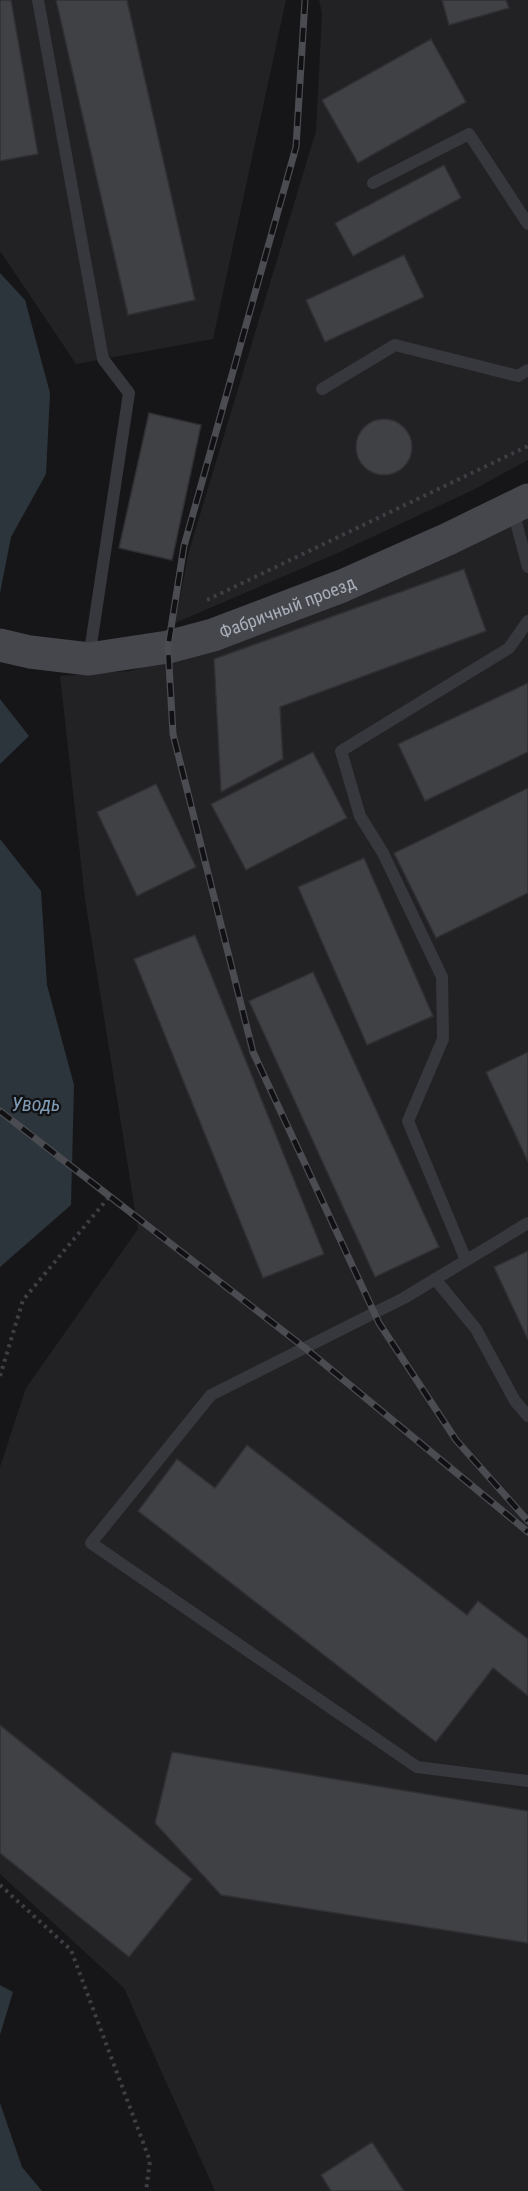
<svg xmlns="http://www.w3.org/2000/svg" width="528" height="2191" viewBox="0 0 528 2191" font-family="'Roboto Condensed',sans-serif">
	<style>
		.built { fill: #222225 }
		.water { fill: #2c353c }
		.building { fill: #404145; stroke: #303034; stroke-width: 1.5 }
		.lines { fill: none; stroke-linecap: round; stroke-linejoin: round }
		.path { stroke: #3d3f44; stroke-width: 4; stroke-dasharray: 3 4.5; stroke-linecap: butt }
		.service { stroke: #37383d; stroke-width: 12 }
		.secondary { stroke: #45474d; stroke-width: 33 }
		.rail-casing { stroke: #4a4c52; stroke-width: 7 }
		.rail { stroke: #111113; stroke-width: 4.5; stroke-dasharray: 14; stroke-linecap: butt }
		.labels { text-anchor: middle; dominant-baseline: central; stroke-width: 4.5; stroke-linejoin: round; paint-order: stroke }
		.street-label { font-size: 18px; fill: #a8adb8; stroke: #111113 }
		.water-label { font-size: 20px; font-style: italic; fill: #7f9bb3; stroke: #111113 }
	</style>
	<rect width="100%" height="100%" fill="#161618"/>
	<path class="built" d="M0,0H286L213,339L76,364L0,251Z
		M319,0H528V460L471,491L340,552L175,623L189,551L316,131L322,13Z
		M528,513V2191H215L124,1988L0,1874V1467L26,1388L138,1229L85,899L60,676L130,671L202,648Z"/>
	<path class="water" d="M0,273L25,300L50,393L46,474L11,537L0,593Z
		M0,699L29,736L0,764Z
		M0,839L41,891L47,985L74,1085L71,1205L0,1267Z
		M0,1985L13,1992L0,2035Z
		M0,2103L22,2167L42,2191H0Z"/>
	<path class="building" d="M0,0H11L38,154L0,161Z
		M56,0H127L195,300L128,315Z
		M442,0H506L509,8L449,25Z
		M431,39L466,102L358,163L322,100Z
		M444,165L461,198L353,256L335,223Z
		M404,255L424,297L325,342L306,300Z
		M149,413L201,425L172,560L119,548Z
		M356 447a28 28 0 1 1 56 0a28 28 0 1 1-56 0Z
		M464,569L486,631L280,707L283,759L221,792L214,659Z
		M528,683V752L425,801L398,744Z
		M313,752L347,818L246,870L211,804Z
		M156,784L196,867L137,896L97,812Z
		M528,788V893L436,938L394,853Z
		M364,858L433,1016L367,1045L298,887Z
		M195,935L324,1254L263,1278L134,959Z
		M313,972L439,1247L375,1277L249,1001Z
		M528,1052V1162L486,1072Z
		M528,1251V1340L494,1267Z
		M247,1445L467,1615L478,1601L528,1639V1696L493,1668L436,1742L138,1511L177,1459L215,1488Z
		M0,1725L192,1879L129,1957L0,1853Z
		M172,1752L528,1811V1943L221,1895L155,1823Z
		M372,2142L404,2191H331L321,2175Z"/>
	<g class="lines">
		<path class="path" d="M207,600L528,446
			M0,1376L23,1300L109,1197
			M0,1885L71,1950L150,2161L146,2191"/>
		<path class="service" d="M38,0L103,359L129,393L89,658
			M373,183L469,134L528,224
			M322,389L395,345L518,376L528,370
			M513,511L528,567
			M528,1223L404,1298L211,1395L91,1543L417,1767L528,1781
			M466,1260L408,1121L443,1039L442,977L383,853L360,816L341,751L509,648L528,621
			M435,1279L476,1329L515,1401L528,1416"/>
		<path class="secondary" id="s1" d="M0,645L30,652L89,659L168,647L213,635L342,586L448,539L528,500"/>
		<g class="rail-casing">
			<path id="rail" d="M305,0L296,147L184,546L168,647L173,734L253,1052L379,1323L456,1440L528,1521
				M0,1111L305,1348L528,1532"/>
		</g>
		<use href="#rail" class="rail"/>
	</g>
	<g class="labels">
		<g class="street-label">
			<text stroke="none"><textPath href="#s1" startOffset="296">Фабричный проезд</textPath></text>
		</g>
		<g class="water-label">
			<text x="36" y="1104">Уводь</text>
		</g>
	</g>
</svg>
